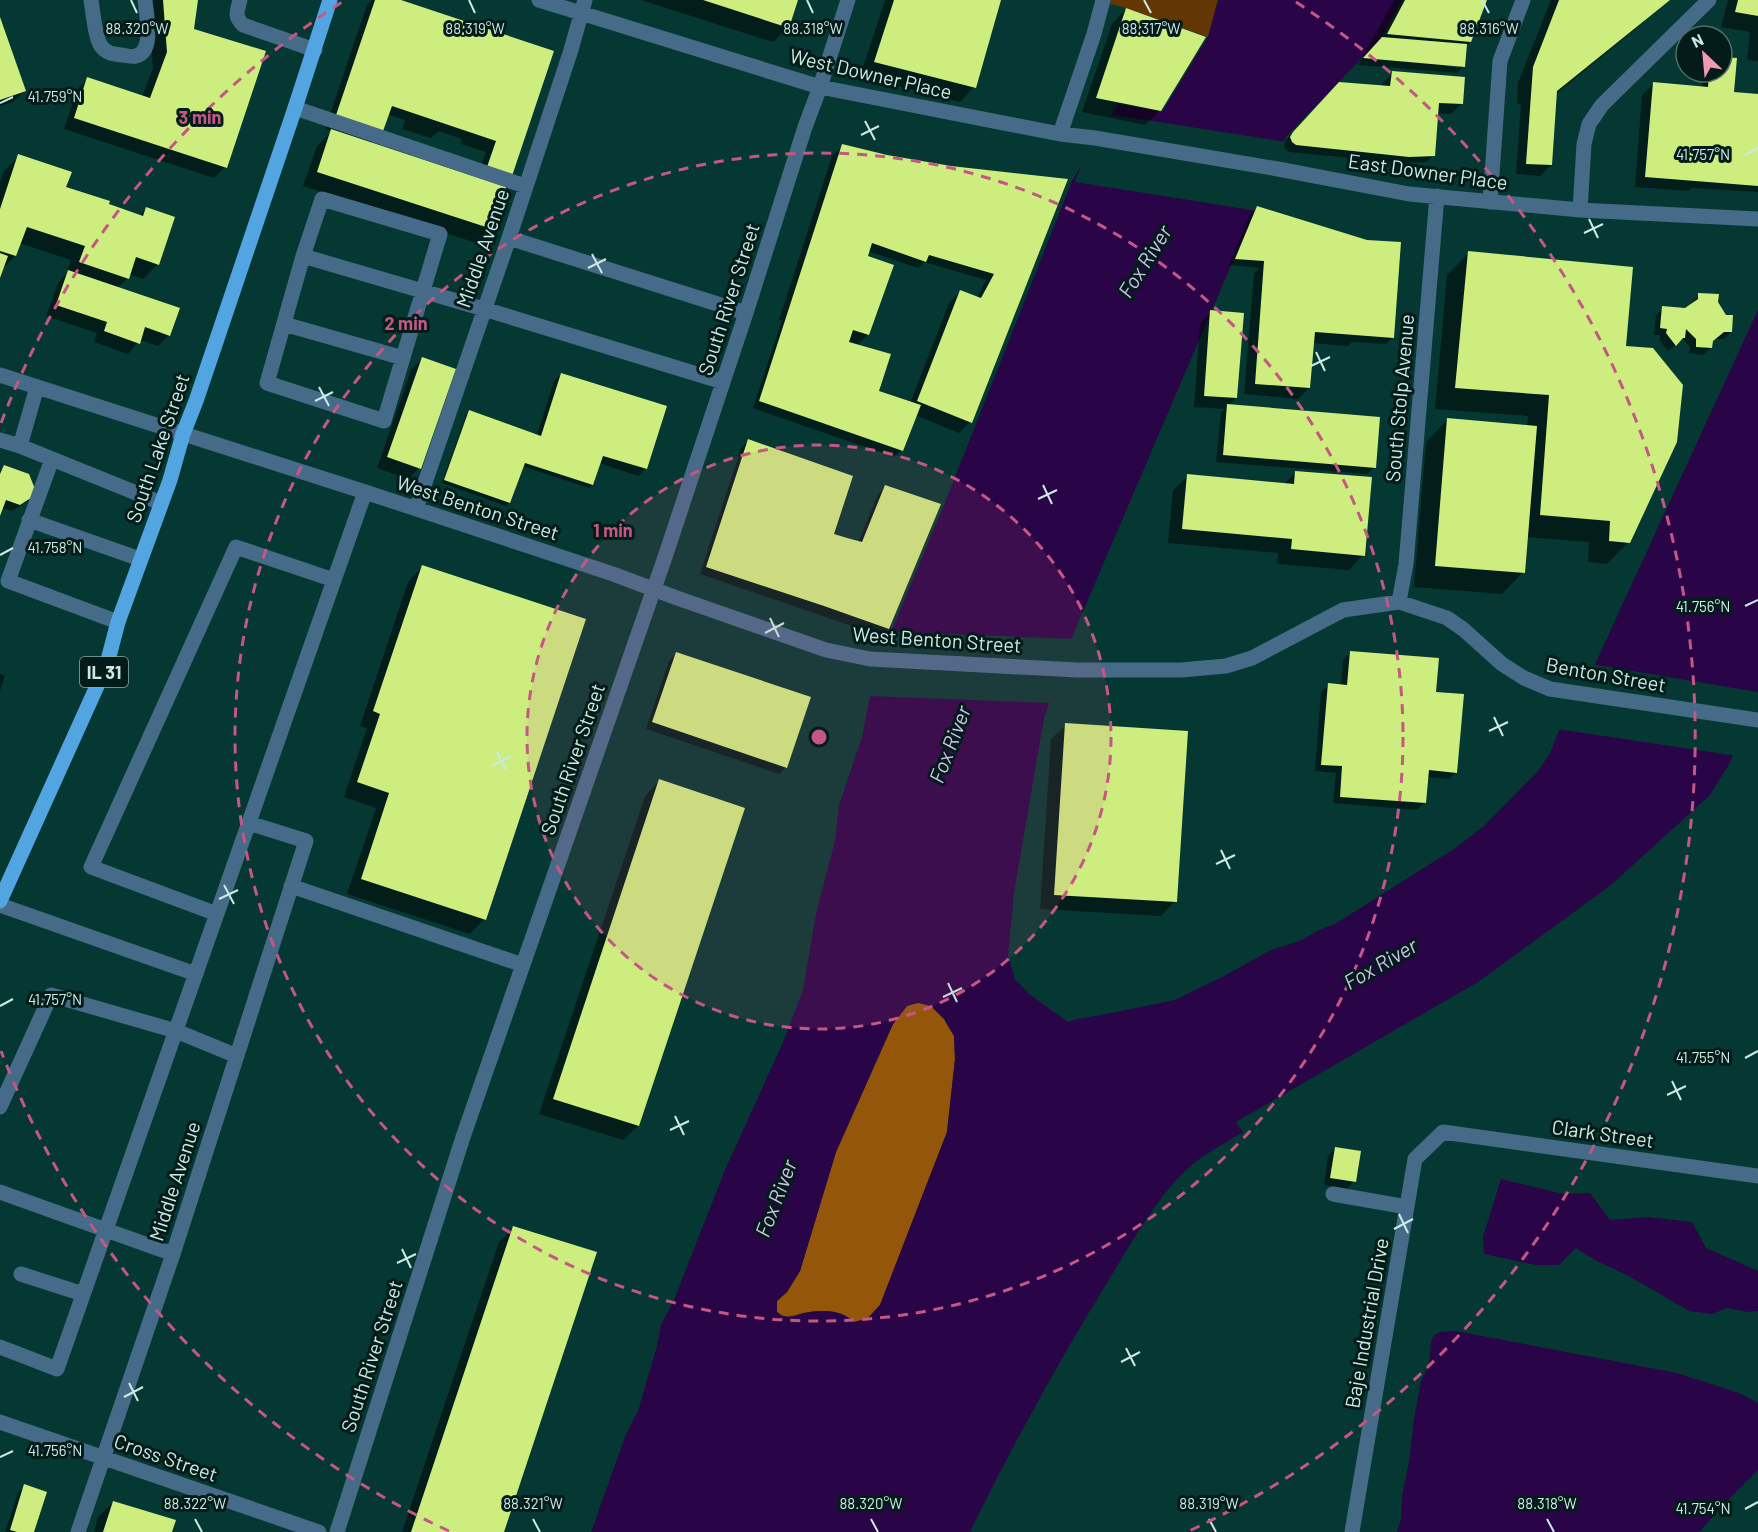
<svg xmlns="http://www.w3.org/2000/svg" width="1758" height="1532" viewBox="0 0 1758 1532" font-family="Barlow,sans-serif">
	<style>
		.green { fill: #633704 }
		.forest { fill: #93560b }
		.water { fill: #290447; fill-rule: evenodd }
		.pier { fill: #053832 }
		.shadow { fill: #0007; fill-rule: evenodd }
		.building { fill: #cded7f }
		.lines { fill: none; stroke-linecap: round; stroke-linejoin: round }
		.minor { stroke: #456b88; stroke-width: 15 }
		.major { stroke: #52a5e1; stroke-width: 15 }
		.ticks { fill: none; stroke: #cceae4; stroke-width: 2 }
		.ring { fill: none; stroke: #c55784; stroke-width: 3; stroke-dasharray: 10 8 }
		.labels { text-anchor: middle; dominant-baseline: central; stroke-width: 6; stroke-linejoin: round; paint-order: stroke }
		.shield { fill: #041c19; stroke: #90aca7; stroke-width: 1.5 }
		.shield-label { font-size: 18px; font-weight: bold; fill: #cceae4 }
		.street-label { font-size: 20px; fill: #cceae4; stroke: #041c19 }
		.water-label { font-size: 21px; font-style: italic; fill: #d2c0ef; stroke: #041c19 }
		.ticks-label { font-size: 15px; text-anchor: middle; fill: #cceae4; stroke: #041c19; stroke-width: 6; stroke-linejoin: round; paint-order: stroke }
		.centre { fill: #c55784; stroke: #041c19; stroke-width: 3 }
		.ring-label { font-size: 18px; text-anchor: middle; font-weight: bold; fill: #c55784; stroke: #041c19; stroke-width: 6; stroke-linejoin: round; paint-order: stroke }
	</style>
	<rect width="100%" height="100%" fill="#053832"/>
	<path class="green" d="M1111,0H1218L1208,37L1126,8L1110,4Z"/>
	<path class="forest" d="M918,1002L931,1006L944,1019L954,1036L955,1059L947,1132L880,1305L868,1318L855,1322C850,1319 844,1314 838,1313C828,1310 814,1311 804,1313C793,1316 786,1320 777,1312V1301L787,1292L800,1271L836,1152L893,1024L907,1006Z"/>
	<path class="water" d="M1218,0H1402L1382,37L1286,137L1075,630L1044,718L1014,893L1008,956L1015,979L1029,994L1068,1022L1077,1019L1096,1016L1175,1000L1224,976L1271,950L1302,940L1317,931L1335,924L1454,849L1483,827L1539,770L1550,753L1560,728L1596,662L1758,310V702L1727,768L1709,796L1611,885L1478,982L1236,1122L1243,1132C1227,1142 1208,1152 1193,1164C1160,1192 1135,1237 1113,1273C1061,1357 1013,1444 970,1532H591L626,1434L638,1411L657,1346L661,1325L674,1300L725,1170L784,1040L803,990L816,914L835,841L839,805L862,737L872,686L888,653L892,630L944,505L1072,181L1118,104L1162,112L1208,37ZM918,1003L931,1006L944,1019L954,1036L955,1059L947,1132L880,1305L868,1318L855,1322C850,1319 844,1314 838,1313C828,1310 814,1311 804,1313C793,1316 786,1320 777,1312V1301L787,1292L800,1271L836,1152L893,1024L907,1006Z
		M1501,1179L1563,1194L1590,1193L1610,1220L1648,1217L1692,1222L1706,1248L1758,1271V1311L1748,1312L1727,1308L1712,1314L1689,1311L1629,1276L1595,1260L1576,1248L1559,1265H1536L1484,1254L1483,1237Z
		M1456,1331L1677,1373L1739,1393L1758,1403V1470L1726,1502L1699,1532H1397L1401,1519L1402,1496L1409,1462L1414,1419L1421,1381L1429,1366L1431,1342L1434,1335L1440,1332Z"/>
	<path class="pier" d="M1108,114L1286,142L1258,211L1075,182L1087,149Z
		M889,629L898,632L1075,639L1052,703L867,696L869,685L885,652Z
		M1591,664L1758,692V710L1737,756L1557,729Z"/>
	<path class="shadow" d="M148,0H197L192,30L264,52L225,167L214,178L64,129L77,90L88,79L142,97L153,68Z
		M372,0H396L553,52L499,187L491,229L476,243L303,186L317,146L332,131L325,129L367,5ZM387,114L405,120L402,129L431,138L439,131L462,139L461,144L486,152L476,179L370,144L381,133Z
		M641,0H797L788,27L773,42Z
		M885,0H1000L974,87L960,102L860,76Z
		M1394,0H1485L1470,42L1466,46L1464,66L1457,73L1358,65ZM1448,64L1459,65V68L1445,66Z
		M1551,0H1626L1644,22L1556,94L1551,165L1540,176L1516,174L1521,104H1517L1518,83Z
		M1728,0H1758V61L1747,60L1750,32L1721,27Z
		M1126,9L1160,110L1145,125L1082,112L1112,24Z
		M0,22L24,91L13,102L0,106Z
		M1722,58L1733,93L1758,95V192L1692,188L1688,191L1635,187L1642,95L1653,84L1702,88L1703,72H1722Z
		M1393,73L1462,103L1451,114L1437,113L1434,155L1426,162L1402,163L1289,152L1285,149L1284,145L1286,140L1332,91L1381,87L1382,84Z
		M843,145L887,157L1020,176L970,422L959,433L915,415L901,450L894,457L753,408L782,320H779L832,156ZM868,251L918,268L924,262L986,280L977,298L960,292L949,303L910,403L878,391L857,346L868,334L866,257Z
		M19,156L64,188L107,205L139,216L146,209L158,264L143,279L129,274L128,278L117,288L169,335L158,346L140,340L128,354L94,342L97,333L46,316L58,283L66,274L71,260L19,243L15,256L2,269L0,274V182L4,171Z
		M1257,208L1393,337L1386,344L1352,342L1348,346L1312,343L1309,388L1298,399L1244,394L1254,273L1260,268L1229,265L1250,215Z
		M1469,253L1625,348L1628,542L1607,564L1588,562L1589,542L1526,537L1523,572L1502,594L1414,587L1426,442L1447,420L1527,426L1528,416L1435,409L1447,275Z
		M1699,295L1717,302L1731,332L1724,339H1716L1711,342L1710,348L1703,355L1689,353L1690,347L1683,339L1668,351L1660,341V335H1654L1656,315L1663,308L1685,309L1692,305V302Z
		M1211,312L1236,398L1228,406L1374,467L1367,474L1216,462L1221,413L1225,409L1194,407L1200,323Z
		M422,359L419,468L408,479L377,468L411,370Z
		M561,374L665,407L645,469L638,476L599,463L592,485L589,488L522,466L509,502L506,506L442,483L466,415L469,412L537,435L554,381Z
		M748,441L832,535L858,543L878,494L885,487L939,505L888,629L881,636L700,574L741,448Z
		M5,466L35,494L28,501L12,511L2,508L0,513V471Z
		M1296,472L1363,555L1349,570L1277,564L1278,553L1168,543L1173,490L1188,476L1284,484Z
		M422,567L484,919L470,934L347,894L376,808L344,797L367,728L360,726L408,582Z
		M1350,653L1435,693L1456,772L1449,779L1427,777L1425,802L1417,810L1333,803L1336,773L1315,771L1321,692L1329,685L1341,686L1343,660Z
		M676,654L786,767L779,774L646,729L669,661Z
		M0,674L5,676L0,691Z
		M1066,725L1175,901L1161,916L1040,909L1051,739Z
		M659,781L638,1126L623,1140L539,1114L645,796Z
		M1335,1148L1354,1181L1347,1189L1324,1185L1328,1156Z
		M513,1228L502,1532H402L499,1242Z
		M25,1486L33,1532H5L18,1493Z
		M113,1502L170,1532H94L98,1517Z"/>
	<path class="building" d="M163,0H198L194,29L266,51L227,168L74,118L87,77L150,98L167,52Z
		M375,0H401L554,51L512,176L487,167L496,141L392,106L382,134L335,118Z
		M703,0H798L789,28Z
		M894,0H1001L976,88L874,62Z
		M1405,0H1487L1471,42L1387,34Z
		M1559,0H1670L1557,91L1552,165L1526,164L1533,67Z
		M1738,0H1758V16L1735,12Z
		M1126,8L1206,37L1161,111L1096,98Z
		M0,17L26,91L0,100Z
		M1382,37L1467,44L1465,67L1363,58Z
		M1722,57L1737,58L1734,92L1758,94V186L1645,177L1653,82L1708,87L1709,72H1722Z
		M1392,71L1465,77L1463,104L1439,103L1435,156L1409,157L1296,145L1292,142L1290,137L1293,132L1339,82L1390,86Z
		M331,129L506,187L492,229L317,172Z
		M842,144L887,155L951,166L1068,179L972,423L917,401L960,290L981,298L994,274L929,255L926,262L872,243L868,256L894,265L869,335L853,330L849,342L891,354L879,391L921,405L903,451L759,401Z
		M18,154L72,172L66,187L110,201L109,204L143,216L146,207L175,217L159,265L136,257L129,279L79,262L85,246L27,227L16,256L0,251V209Z
		M1257,206L1367,240L1401,242L1394,338L1315,332L1310,388L1255,384L1264,261L1235,259Z
		M1468,251L1633,267L1626,346L1653,348L1683,385L1677,442L1630,543L1609,541L1610,521L1540,515L1549,395L1455,388Z
		M0,253L8,256L0,278Z
		M68,270L180,308L170,336L145,327L140,344L104,331L107,322L56,305Z
		M1698,293L1719,294L1718,302L1726,315H1733L1732,332H1724L1713,341L1712,348L1696,347V339L1686,329L1685,338H1683L1676,346L1666,333L1667,329L1660,328L1662,306L1685,308L1698,299Z
		M1210,310L1244,313L1237,398L1204,396Z
		M422,357L456,369L421,469L387,457Z
		M561,373L667,406L647,469L603,456L593,485L525,463L510,503L444,480L469,410L541,436Z
		M1227,404L1380,417L1376,468L1223,455Z
		M1447,418L1537,426L1525,573L1435,566Z
		M748,439L853,476L834,534L847,538L862,542L885,485L941,504L889,629L824,606L706,567Z
		M4,465L29,474L37,494L20,505L6,500L0,516V474Z
		M1295,471L1372,477L1365,556L1291,549L1292,539L1182,529L1187,474L1294,484Z
		M422,565L586,619L486,920L361,879L389,793L357,782L380,714L373,711Z
		M1350,651L1439,658L1436,692L1464,694L1457,773L1429,770L1426,803L1340,797L1342,766L1321,765L1328,683L1347,685Z
		M676,652L811,697L787,768L652,722Z
		M1065,723L1188,731L1177,902L1054,895Z
		M659,779L745,808L639,1126L553,1099Z
		M1335,1147L1361,1151L1356,1182L1330,1178Z
		M513,1226L597,1252L504,1532H411Z
		M24,1484L47,1492L34,1532H17L10,1530Z
		M113,1501L176,1520L172,1532H103Z"/>
	<g class="lines">
		<path class="minor" d="M91,0C93,12 95,37 101,46C107,54 114,54 122,55C127,56 132,57 136,56C155,51 146,14 145,0
			M240,0C237,12 234,16 243,25L315,50
			M539,0L820,87L1060,134L1095,138L1278,169L1409,194L1580,210L1758,219
			M295,108L525,186
			M1060,134L1094,34L1103,0
			M1490,202L1500,61L1523,0
			M1580,210L1584,144L1589,124L1602,105L1709,0
			M509,238L746,313
			M303,256L322,199L440,234L384,421L267,383L303,256L484,309L723,382
			M284,324L403,358
			M0,375L365,492L613,574L677,598L826,650L870,659L1077,670H1181L1226,666L1252,658L1343,610L1399,602L1447,618L1463,629L1502,664L1524,678L1550,689L1758,720
			M0,440L20,446L37,387
			M20,446L161,503
			M52,459L8,581L118,622
			M416,509L509,238L571,50L585,0
			M29,520L140,559
			M1399,602L1406,564L1437,196
			M291,886L523,965
			M0,905L196,974
			M217,914L91,867L236,547L334,580
			M0,1107L51,995L176,1031L237,1056
			M0,1192L173,1254
			M1333,1194L1407,1207
			M21,1274L83,1294
			M0,1347L57,1369L365,492
			M0,1422L319,1532
			M78,1532L173,1254L306,841L249,823
			M337,1532L463,1137L665,557L746,313L805,127L820,87L848,0
			M1352,1532L1415,1159L1443,1132L1758,1176"/>
		<path class="major" d="M0,901L107,664L118,622L170,480L183,434L196,401L295,108L330,0"/>
	</g>
	<path class="ticks" d="M131,0L137,13M469,0L475,13M807,0L813,13M1144,0L1151,13M1482,0L1489,13M0,103L13,97M865,121L875,140M861,135L879,126M1745,155L1758,148M1589,219L1598,238M1584,233L1603,224M592,254L602,273M588,268L606,259M1316,352L1325,371M1311,366L1330,357M319,387L329,406M315,401L333,392M1043,485L1052,504M1038,499L1057,490M0,555L13,548M1745,606L1758,600M770,618L779,637M765,633L784,623M1494,717L1503,736M1489,731L1508,722M497,752L506,770M492,766L511,756M1221,850L1230,869M1216,864L1235,855M224,885L234,904M219,899L238,890M948,983L957,1002M943,997L962,988M0,1006L13,999M1745,1058L1758,1051M1672,1081L1681,1100M1667,1095L1686,1086M675,1116L684,1135M670,1130L689,1121M1399,1214L1408,1233M1394,1229L1413,1219M402,1249L411,1268M397,1263L416,1254M1126,1348L1135,1366M1121,1362L1140,1352M129,1383L138,1401M124,1397L143,1387M0,1457L13,1451M1745,1509L1758,1502M195,1519L202,1532M533,1519L540,1532M871,1519L878,1532M1209,1519L1216,1532M1547,1519L1554,1532"/>
	<circle cx="819" cy="737" r="292" fill="#c55784" fill-opacity=".12"/>
	<g class="ring">
		<circle cx="819" cy="737" r="292"/>
		<circle cx="819" cy="737" r="584"/>
		<path d="M449 1531A876 876 0 0 1 1 1051M1 423A876 876 0 0 1 342 2M1296 2A876 876 0 0 1 1189 1531"/>
	</g>
	<g class="labels">
		<rect class="shield" x="80" y="657" width="48" height="30" rx="4.5"/>
		<g class="shield-label">
			<text x="104" y="672">IL 31</text>
		</g>
		<g class="street-label">
			<text transform="translate(871 73) rotate(13)">West Downer Place</text>
			<text transform="translate(1428 171) rotate(8)">East Downer Place</text>
			<text transform="translate(482 248) rotate(-71)">Middle Avenue</text>
			<text transform="translate(728 299) rotate(-72)">South River Street</text>
			<text transform="translate(1399 398) rotate(-85)">South Stolp Avenue</text>
			<text transform="translate(157 448) rotate(-71)">South Lake Street</text>
			<text transform="translate(478 507) rotate(18)">West Benton Street</text>
			<text transform="translate(937 639) rotate(4)">West Benton Street</text>
			<text transform="translate(1606 674) rotate(10)">Benton Street</text>
			<text transform="translate(572 759) rotate(-71)">South River Street</text>
			<text transform="translate(1603 1133) rotate(8)">Clark Street</text>
			<text transform="translate(174 1181) rotate(-72)">Middle Avenue</text>
			<text transform="translate(1366 1323) rotate(-80)">Baje Industrial Drive</text>
			<text transform="translate(371 1356) rotate(-72)">South River Street</text>
			<text transform="translate(166 1457) rotate(19)">Cross Street</text>
		</g>
		<g class="water-label">
			<text transform="translate(1144 261) rotate(-58)">Fox River</text>
			<text transform="translate(949 744) rotate(-69)">Fox River</text>
			<text transform="translate(1380 963) rotate(-30)">Fox River</text>
			<text transform="translate(775 1198) rotate(-69)">Fox River</text>
		</g>
	</g>
	<g class="ticks-label">
		<text x="137" y="34">88.320°W</text>
		<text x="475" y="34">88.319°W</text>
		<text x="813" y="34">88.318°W</text>
		<text x="1151" y="34">88.317°W</text>
		<text x="1489" y="34">88.316°W</text>
		<text x="55" y="102">41.759°N</text>
		<text x="1703" y="160">41.757°N</text>
		<text x="55" y="553">41.758°N</text>
		<text x="1703" y="612">41.756°N</text>
		<text x="55" y="1005">41.757°N</text>
		<text x="1703" y="1063">41.755°N</text>
		<text x="55" y="1456">41.756°N</text>
		<text x="195" y="1509">88.322°W</text>
		<text x="533" y="1509">88.321°W</text>
		<text x="871" y="1509">88.320°W</text>
		<text x="1209" y="1509">88.319°W</text>
		<text x="1547" y="1509">88.318°W</text>
		<text x="1703" y="1514">41.754°N</text>
	</g>
	<circle cx="819" cy="737" r="9" class="centre"/>
	<g class="ring-label">
		<text x="200" y="124">3 min</text>
		<text x="406" y="330">2 min</text>
		<text x="613" y="537">1 min</text>
	</g>
	<g transform="translate(1704 54) rotate(334)"><circle r="28" fill="#041c19" stroke="#546e6a" stroke-width="1.5"/>
	<path d="M0-4.5L10 22L0 15L-10 22Z" fill="#f19ab1"/>
	<text y="-9" font-size="16" font-weight="bold" text-anchor="middle" fill="#cceae4">N</text>
	</g>
</svg>
